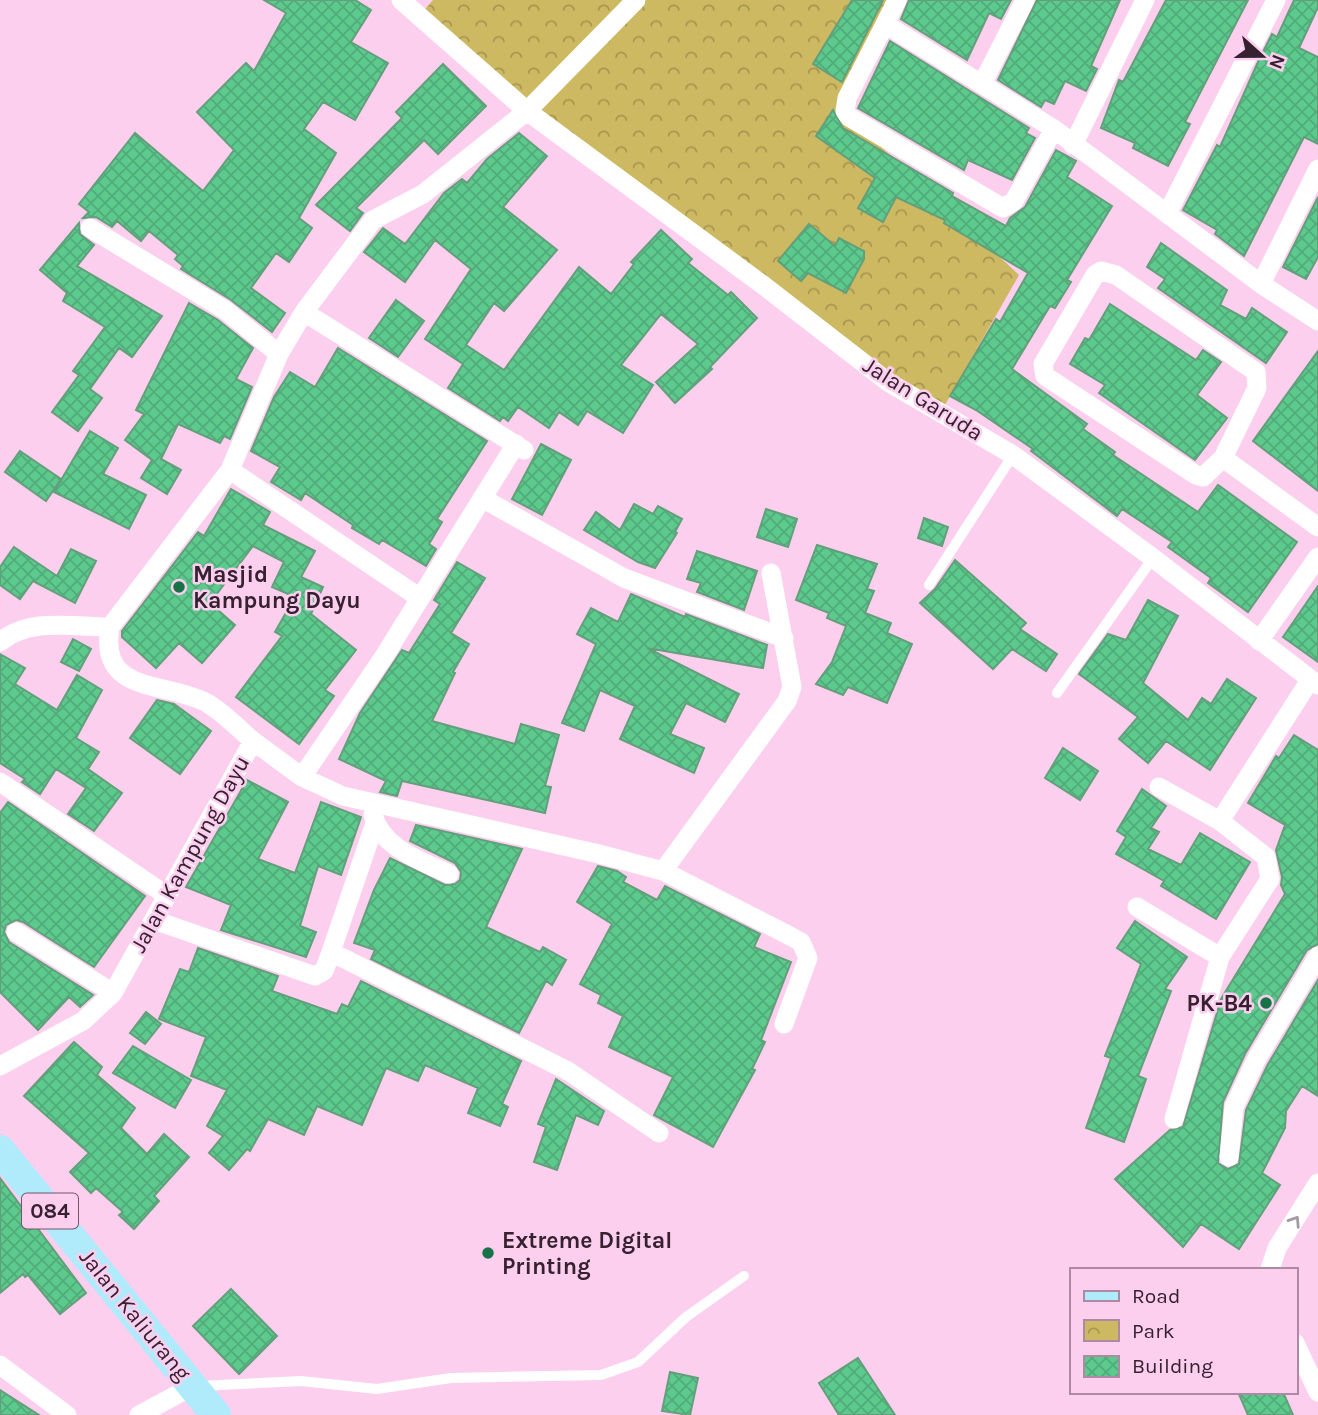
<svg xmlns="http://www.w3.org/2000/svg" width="1318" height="1415" viewBox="0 0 1318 1415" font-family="Karla,sans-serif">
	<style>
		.park { fill: url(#park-crowns) }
		.building { fill: url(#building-cross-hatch); stroke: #639f7b; stroke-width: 2 }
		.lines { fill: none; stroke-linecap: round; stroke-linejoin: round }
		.lane { stroke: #fff; stroke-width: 10 }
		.street { stroke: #fff; stroke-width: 19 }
		.primary { stroke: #b0ebfb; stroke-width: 30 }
		.oneway { stroke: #a59ba2 }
		.poi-dot { fill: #177247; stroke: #fdcfef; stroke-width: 2.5 }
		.labels { text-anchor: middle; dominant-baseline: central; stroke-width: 5; stroke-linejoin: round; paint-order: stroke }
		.shield { fill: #fdcfef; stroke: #725569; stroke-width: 2 }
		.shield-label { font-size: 21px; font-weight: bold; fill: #362130 }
		.street-label { font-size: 23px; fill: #362130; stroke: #fdcfef }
		.poi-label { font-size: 23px; font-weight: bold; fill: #362130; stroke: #fdcfef; text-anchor: start }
	</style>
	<defs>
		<pattern id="park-crowns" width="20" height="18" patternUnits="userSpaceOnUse" patternTransform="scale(1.75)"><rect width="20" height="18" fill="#cdb961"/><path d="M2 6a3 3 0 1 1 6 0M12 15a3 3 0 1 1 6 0" fill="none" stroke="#a79650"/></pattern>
		<pattern id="building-cross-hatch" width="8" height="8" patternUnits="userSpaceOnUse" patternTransform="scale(1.75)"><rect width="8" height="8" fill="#5cc98d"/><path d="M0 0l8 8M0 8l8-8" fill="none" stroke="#51ac7a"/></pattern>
	</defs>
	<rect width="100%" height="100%" fill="#fdcfef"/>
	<path class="park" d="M433,0H889L849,117L1019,275L941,412L888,382L420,15Z"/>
	<path class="building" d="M264,0H355L371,10L351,42L388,63L355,120L323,102L304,129L336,153L299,218L312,228L289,262L276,253L251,288L285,313L272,332L231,300L181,269L183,266L175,259L178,255L149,231L141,241L117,221L112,227L96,217L83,218L89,212L79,204L135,133L203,191L234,150L197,112L246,63L254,71L286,13Z
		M852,0H883L842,82L813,64Z
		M909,0H1011L1001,19L989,13L967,60L901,19Z
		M1037,0H1120L1091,66L1097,69L1086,91L1065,81L1054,104L1045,100L1041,107L998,80Z
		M1166,0H1248L1185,122L1190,124L1168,166L1133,148L1135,143L1101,128L1119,80L1123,82Z
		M1294,0H1318V7L1299,48L1318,57V144L1304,137L1244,256L1215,234L1217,230L1183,210L1217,145L1220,147L1258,62L1272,34L1277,37Z
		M890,41L1029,128L1026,133L1035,138L1012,180L968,160L964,170L858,108Z
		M443,64L486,106L438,154L424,140L356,208L363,213L350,231L316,205L402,118L396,112Z
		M833,110L843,128L953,193L952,196L1006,226L1010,218L1025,207L1056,150L1076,161L1067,177L1112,206L1067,280L1071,282L1055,308L1050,306L1012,369L1087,424L1083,429L1115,452L1113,455L1198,512L1218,485L1297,542L1248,612L1208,583L1211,578L1168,547L1172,542L1122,509L1117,516L1031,451L1033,449L976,410L950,396L996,319L1000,322L1028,273L944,223L945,220L896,197L883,222L858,208L875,178L816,136Z
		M519,133L547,156L503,207L557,250L504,311L494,303L466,345L504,370L579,267L611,294L634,264L631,262L661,230L692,259L688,263L728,295L731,292L757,318L710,367L712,369L675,403L656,382L698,344L661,314L621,365L653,385L623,433L587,411L578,425L559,412L549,428L518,407L508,421L503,417L500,421L448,388L463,364L425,339L471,269L435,240L405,282L364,252L383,228L405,244L444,193L462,179L467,183L487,159Z
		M1318,197V257L1306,279L1283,267Z
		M79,223L80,234L94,245L77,266L162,316L132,357L119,348L90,389L102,398L78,431L52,412L79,375L73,371L105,327L63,301L67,293L40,270Z
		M809,224L835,246L839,238L864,251V259L846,293L808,273L801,281L778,261Z
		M1161,243L1227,290L1220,305L1246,319L1252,308L1287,332L1266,363L1158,288L1165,279L1147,267Z
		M396,300L424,321L398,357L369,338Z
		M189,303L218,320L253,348L236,379L252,387L230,439L224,436L220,443L178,424L161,459L181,470L167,494L141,478L152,460L125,440L144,414L136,410Z
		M1110,304L1196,360L1203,350L1221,362L1197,395L1227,418L1195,460L1099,393L1105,385L1070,364L1085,338L1089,340Z
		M338,348L487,441L437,519L442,522L429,544L436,549L426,566L382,540L379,544L352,528L353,525L305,493L301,500L271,482L280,467L251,451L274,397L290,372L315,387Z
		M1318,351V491L1253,441Z
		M90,431L118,448L103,474L146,495L129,529L54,492Z
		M541,444L571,460L542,515L512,499Z
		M20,451L61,479L46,501L5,472Z
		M231,489L270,512L263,525L315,551L301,577L323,587L311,614L356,650L325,690L334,696L299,744L236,697L282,636L275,632L295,597L272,587L284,562L253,546L210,603L235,625L202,663L179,643L156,668L122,637V631L198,532L204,536Z
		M634,504L653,514L658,506L682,519L675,532L677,533L655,568L638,562L584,530L596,512L620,530Z
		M766,509L797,519L788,547L757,537Z
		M924,518L948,527L942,546L918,538Z
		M817,545L877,564L867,589L874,591L865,613L891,623L887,633L912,644L887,703L848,687L843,695L816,684L832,662L846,626L827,618L829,613L796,600Z
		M14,547L57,576L71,549L96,561L75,603L33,581L20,599L0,585V567Z
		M697,551L757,571L744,610L697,592L701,583L687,579Z
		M955,560L1026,623L1020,629L1057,654L1046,671L1012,649L993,669L920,603L935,589Z
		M457,562L485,578L451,633L469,644L453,672L455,673L432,721L515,744L521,724L559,735L545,786L551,787L545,813L402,781L397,796L380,792L386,781L339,759L360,713L402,650L409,653L440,604L434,600Z
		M1318,586V662L1283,637Z
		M631,594L685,617L686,614L767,645L763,668L647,648L739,694L725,722L686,703L670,734L704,748L694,773L620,739L635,706L600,690L584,731L562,723L596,644L577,634L591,608L618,622Z
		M1148,600L1178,616L1143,683L1188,720L1202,698L1211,704L1227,679L1256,698L1210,770L1166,741L1148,763L1119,739L1138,717L1079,674L1108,634L1126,640Z
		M73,639L91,649L79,671L61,662Z
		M0,654L25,668L15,684L57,710L77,675L102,690L76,738L99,752L88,769L122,793L94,831L68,814L86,788L56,769L40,794L22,782L25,779L0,763Z
		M157,700L174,704L211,731L180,774L130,738Z
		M1294,735L1318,750V944L1307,950L1245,1054L1223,1102L1218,1163L1228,1169L1239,1164L1246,1110L1267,1066L1318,980V1096L1302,1086L1286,1111L1285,1128L1262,1173L1280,1185L1239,1249L1201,1224L1183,1247L1115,1179L1170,1130L1183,1127L1221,999L1285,894L1281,885L1282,877L1276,850L1285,825L1248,803L1276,756L1279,758Z
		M1063,748L1098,771L1080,800L1045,778Z
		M247,780L288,802L258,859L295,873L321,802L361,817L341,875L318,866L300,926L316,932L306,957L221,930L231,905L186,887Z
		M1142,789L1166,806L1151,828L1159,832L1148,849L1181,865L1200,833L1250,862L1216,919L1161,886L1164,881L1116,854L1126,837L1117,831Z
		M8,802L145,896L94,967L23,922L16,920L6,925L4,932L9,942L93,995L80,1007L69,997L38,1030L0,992V813Z
		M416,825L522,849L486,927L540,952L543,947L566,960L552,985L546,981L519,1033L371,959L375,950L354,943L374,890L390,858L445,885L455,884L460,880L461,872L455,863L410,841Z
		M598,866L617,871L626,877L623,882L657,900L665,886L760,934L754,947L791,962L761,1040L765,1042L752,1069L755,1070L713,1147L654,1115L673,1077L609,1047L623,1016L598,1003L601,995L580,984L612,924L577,902Z
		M1135,921L1187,957L1165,989L1171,991L1138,1076L1146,1079L1124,1142L1086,1128L1111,1058L1105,1056L1141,964L1117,948Z
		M198,948L278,976L272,991L337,1014L342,1004L348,1007L361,981L521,1061L502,1104L508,1107L500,1126L468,1113L478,1088L425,1065L418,1081L386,1068L362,1125L317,1106L304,1135L268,1119L250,1151L247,1149L229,1170L209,1153L223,1136L207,1126L227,1090L191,1076L206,1037L159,1019L180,969L189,972Z
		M146,1012L161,1024L145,1044L130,1033Z
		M74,1042L102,1067L97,1075L135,1108L121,1128L147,1154L164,1134L189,1157L154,1196L159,1201L134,1229L119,1215L123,1212L96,1188L91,1193L70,1172L89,1153L24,1096Z
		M133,1046L191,1080L175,1108L113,1073Z
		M556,1079L604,1111L598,1125L576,1115L557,1170L534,1162L546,1127L538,1124Z
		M0,1178L86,1293L60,1314L28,1275L25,1277L23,1274L0,1293Z
		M231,1289L277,1336L239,1374L193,1326Z
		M858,1358L895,1415H839L819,1383Z
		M670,1372L698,1378L690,1415L662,1411Z
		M0,1390L39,1415H0Z
		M1238,1392H1283L1293,1415H1248Z"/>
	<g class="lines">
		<path class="lane" d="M929,585L1013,455
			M1057,693L1153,558
			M200,1386L301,1381L377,1389L451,1378L601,1375L638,1362L686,1317L744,1276"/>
		<path class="street" d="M401,0L527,111L763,285L888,382L1013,455L1153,558L1318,685
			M897,0L885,24L1054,129L1261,284L1318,321
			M885,24L847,98L845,111L849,117L1003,208L1014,201L1054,129
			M982,84L1025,0
			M1073,145L1145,0
			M1167,214L1276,0
			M90,228L225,310L279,354
			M1101,271L1116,275L1256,372L1257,388L1223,458L1203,477L1196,475L1045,376L1043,364L1095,275Z
			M1261,284L1318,169
			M304,312L524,450
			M1223,458L1318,527
			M230,470L420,598
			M482,498L624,578L784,638
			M1259,641L1318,557
			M0,642C29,617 74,627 110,627
			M253,741L302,777L343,796L599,854L663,871L790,936L801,942L808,958L784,1024
			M302,777L383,658L516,444
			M0,782L166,895
			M1159,787L1220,821
			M373,815C383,849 420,860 449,874
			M663,871L787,701L792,687L771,573
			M1137,907L1220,957
			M154,920L315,976L324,971L331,952L568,1071L659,1133
			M16,932L113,993
			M331,952L375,823
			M0,1066L83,1021L113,993L253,741C238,728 224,713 207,703C166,681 98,695 110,627L230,470L279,354L304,312L373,220L423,194L527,111L636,0
			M1174,1119L1220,957L1270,879L1266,857L1220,821L1310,680
			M1229,1157L1234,1107L1256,1060L1318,956
			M1270,1270L1277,1248L1318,1183
			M1295,1343L1318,1392
			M0,1365L67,1415
			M139,1415L193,1386"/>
		<path class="primary" d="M0,1150L216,1415"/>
	</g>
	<defs><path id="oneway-chevron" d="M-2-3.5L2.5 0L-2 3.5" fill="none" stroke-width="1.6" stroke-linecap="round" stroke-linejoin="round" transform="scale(1.75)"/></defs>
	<use class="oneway" href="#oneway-chevron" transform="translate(1295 1221) rotate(-57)"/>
	<g class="poi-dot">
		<circle cx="179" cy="587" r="7"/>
		<circle cx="1266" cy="1003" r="7"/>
		<circle cx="488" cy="1253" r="7"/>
	</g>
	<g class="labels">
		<rect class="shield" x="22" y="1193.5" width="56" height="35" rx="5"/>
		<g class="shield-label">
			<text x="50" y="1211">084</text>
		</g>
		<g class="street-label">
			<text transform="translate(923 399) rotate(32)">Jalan Garuda</text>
			<text transform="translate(190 854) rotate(-61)">Jalan Kampung Dayu</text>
			<text transform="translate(135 1315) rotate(51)">Jalan Kaliurang</text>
		</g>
		<g class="poi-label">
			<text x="193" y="574">Masjid<tspan x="193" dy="26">Kampung Dayu</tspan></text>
			<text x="1252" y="1003" text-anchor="end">PK-B4</text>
			<text x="502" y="1240">Extreme Digital<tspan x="502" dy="26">Printing</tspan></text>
		</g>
	</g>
	<rect x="1070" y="1268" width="228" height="126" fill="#fdcfef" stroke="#ad89a3" stroke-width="2"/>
	<rect x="1084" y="1291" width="35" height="10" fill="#b0ebfb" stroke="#ad89a3" stroke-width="2"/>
	<text x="1132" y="1303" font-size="21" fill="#362130">Road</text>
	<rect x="1084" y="1320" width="35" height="21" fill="url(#park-crowns)" stroke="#ad89a3" stroke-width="2"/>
	<text x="1132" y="1338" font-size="21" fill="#362130">Park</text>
	<rect x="1084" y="1356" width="35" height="21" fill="url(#building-cross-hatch)" stroke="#ad89a3" stroke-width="2"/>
	<text x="1132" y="1373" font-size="21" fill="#362130">Building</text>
	<g transform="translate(1262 56) rotate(111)" stroke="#fdcfef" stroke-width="5" paint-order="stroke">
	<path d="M0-5L12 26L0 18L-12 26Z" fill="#362130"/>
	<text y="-10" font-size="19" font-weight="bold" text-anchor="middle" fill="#362130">N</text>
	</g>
</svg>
